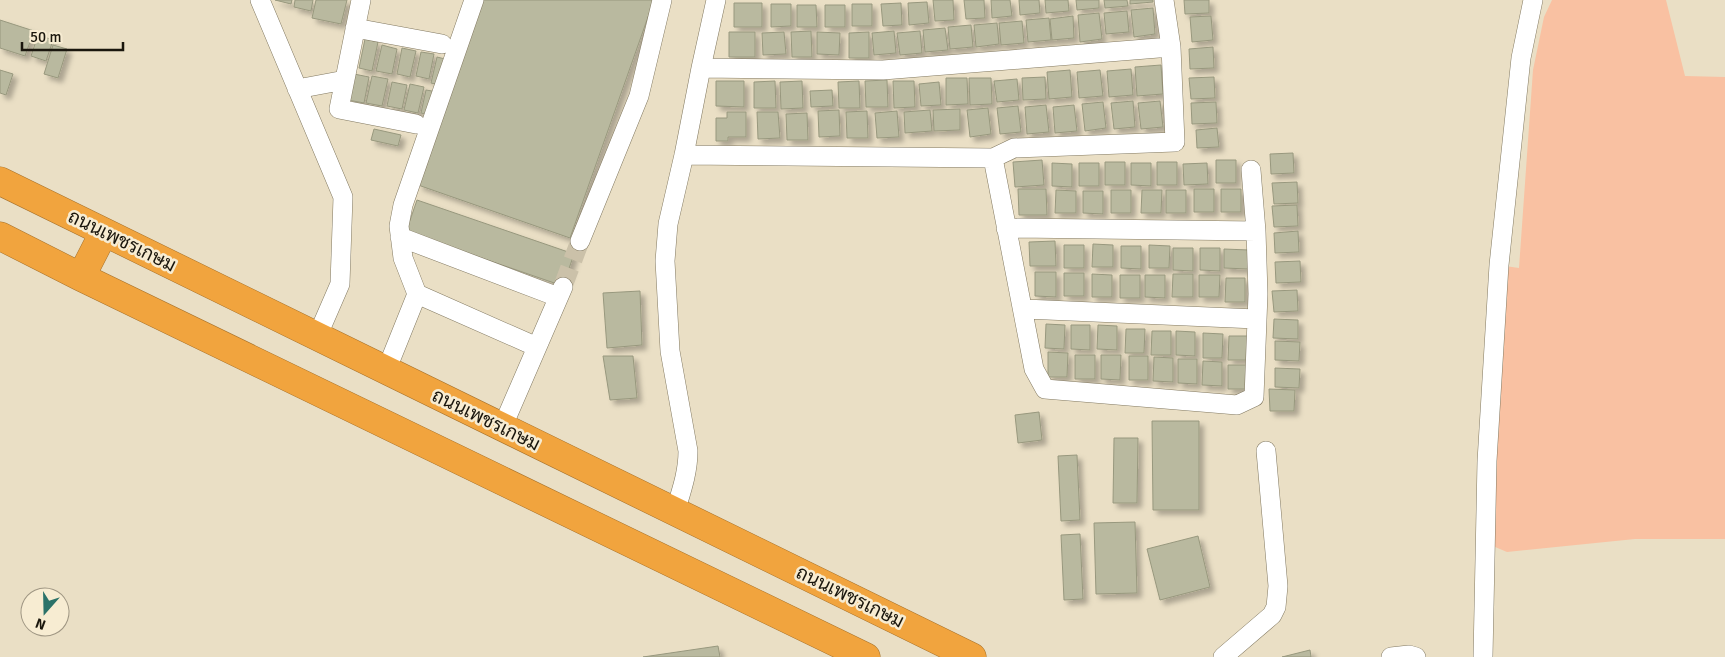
<svg xmlns="http://www.w3.org/2000/svg" width="1725" height="657" viewBox="0 0 1725 657" font-family="Signika,Sarabun,sans-serif">
	<style>
		.green { fill: #f9c1a2 }
		.building { fill: #b9b99f; stroke: #98987e; filter: url(#shadow) }
		.lines { fill: none; stroke-linecap: round; stroke-linejoin: round }
		.minor-tunnel { stroke: #cbc1a9; stroke-width: 19; stroke-dasharray: 19 9; stroke-linecap: butt }
		.minor-casing { stroke: #827961; stroke-width: 20 }
		.highway-casing { stroke: #a6722d; stroke-width: 29 }
		.minor { stroke: #fff; stroke-width: 19 }
		.highway { stroke: #f1a43e; stroke-width: 28 }
		.labels { text-anchor: middle; dominant-baseline: central; stroke-width: 5; stroke-linejoin: round; paint-order: stroke }
		.street-label { font-size: 19px; fill: #1a160d; stroke: #f7ecd2 }
	</style>
	<defs>
		<filter id="shadow"><feDropShadow dx="4.5" dy="4.5" stdDeviation="2.5" flood-color="#0004"/></filter>
	</defs>
	<rect width="100%" height="100%" fill="#eadfc5"/>
	<path class="green" d="M1552,0H1666L1685,76L1725,77V539H1635L1507,552L1481,541L1505,266L1519,268L1533,70L1544,17Z"/>
	<path class="building" d="M275,0H292L291,4Z
		M295,0H313L311,11L294,7Z
		M316,0H347L341,24L312,18Z
		M482,0H654L570,238L418,185Z
		M933,0H953L954,20L935,21Z
		M964,0H984L985,18L966,19Z
		M991,0H1010L1012,16L992,18Z
		M1019,0H1039L1040,13L1020,15Z
		M1045,0H1068L1069,11L1046,13Z
		M1076,0H1099V8L1077,10Z
		M1104,0H1127L1128,6L1105,8Z
		M1130,0H1153V2L1130,4Z
		M1184,0H1209V13L1185,14Z
		M927,2L929,23L909,25L908,3Z
		M734,3H762V27H734Z
		M901,3L902,25L883,26L881,4Z
		M771,4H791V26L771,27Z
		M852,4H872V26H852Z
		M797,5H816L817,27H797Z
		M825,5H845V27H825Z
		M1153,8L1155,34L1134,37L1131,10Z
		M1127,11L1129,32L1106,34L1104,13Z
		M1099,13L1102,39L1080,42L1078,15Z
		M1073,16L1074,38L1052,40L1050,19Z
		M1211,16L1213,40L1192,42L1190,17Z
		M1049,18L1051,40L1028,42L1026,20Z
		M0,20L34,31L25,56L0,48Z
		M1022,21L1024,43L1001,45L999,23Z
		M997,23L999,44L976,47L974,25Z
		M971,25L973,47L950,49L948,27Z
		M945,28L948,50L925,52L923,30Z
		M811,31L812,57H792L791,32Z
		M894,31L896,53L874,55L872,33Z
		M920,31L922,53L900,55L897,33Z
		M729,32H755V57H729Z
		M784,32L786,54L763,55L762,33Z
		M817,32L840,33L839,55L817,54Z
		M869,32V58H849V33Z
		M38,35L53,40L46,61L31,56Z
		M365,39L378,42L372,71L359,68Z
		M53,45L67,49L58,78L44,74Z
		M382,45L397,49L392,74L376,71Z
		M1213,47L1214,68L1190,69L1189,49Z
		M402,48L416,51L410,77L397,74Z
		M421,52L434,54L429,79L416,76Z
		M437,57L445,59L439,85L431,83Z
		M1161,65L1163,94L1137,96L1135,67Z
		M1131,69L1133,95L1109,97L1107,71Z
		M0,70L13,74L6,95L0,93Z
		M1070,70L1072,97L1049,99L1047,72Z
		M1100,70L1103,96L1079,98L1077,72Z
		M354,74L369,77L364,103L348,100Z
		M372,76L388,79L382,106L366,103Z
		M1045,77L1046,99L1023,100L1022,78Z
		M1214,77L1215,98L1191,99L1189,78Z
		M946,78H967L968,104L946,105Z
		M969,78H991L992,104L970,105Z
		M1017,79L1019,100L997,102L994,81Z
		M887,80L888,107H866L865,81Z
		M716,81H744V107L716,106Z
		M775,81L776,108H754V82Z
		M802,81L803,108L781,109L780,82Z
		M859,81L860,108H839L838,82Z
		M893,81H914L915,107L894,108Z
		M392,82L407,85L402,109L387,106Z
		M939,82L941,105L921,106L919,84Z
		M410,84L424,87L418,113L404,110Z
		M426,90L438,92L433,116L421,113Z
		M832,90L833,106L811,107L810,91Z
		M1133,101L1135,127L1114,129L1111,103Z
		M1160,101L1163,127L1141,129L1138,103Z
		M1103,102L1106,128L1085,131L1082,104Z
		M1216,102L1217,123L1192,124L1191,103Z
		M1046,105L1049,132L1027,134L1025,107Z
		M1074,105L1077,131L1055,133L1053,107Z
		M1018,106L1021,132L1000,134L997,108Z
		M988,108L991,134L970,137L967,110Z
		M960,109V130L934,131L933,110Z
		M839,110L840,136L819,137L818,111Z
		M930,110L932,131L905,133L904,112Z
		M867,111L868,138H847L846,112Z
		M897,111L899,137L877,138L875,113Z
		M727,112H746V137H728V141H716V118H727Z
		M757,112H778L780,138L758,139Z
		M807,113L808,140H787L786,114Z
		M1217,128L1219,147L1197,148L1196,130Z
		M374,129L401,135L398,146L371,140Z
		M1293,153L1294,173L1271,174L1270,154Z
		M1042,160L1044,185L1015,187L1013,162Z
		M1216,160H1236V183H1216Z
		M1105,162H1125V185H1105Z
		M1157,162H1177V185H1157Z
		M1052,163L1072,164V187L1052,186Z
		M1079,163H1099V186H1079Z
		M1131,163H1151V186L1131,185Z
		M1207,163L1208,184L1184,185L1183,164Z
		M1297,182L1298,203L1274,204L1272,183Z
		M1018,189H1046L1047,215H1019Z
		M1194,189H1214V212H1194Z
		M1221,189H1241V212H1221Z
		M1056,190L1076,191V213H1055Z
		M1111,190H1131V213H1111Z
		M1142,190H1162L1161,213H1141Z
		M1166,190H1186V213H1166Z
		M1083,191H1103V214L1083,213Z
		M417,200L574,254L563,286L406,232Z
		M1297,205L1298,226L1274,227L1272,206Z
		M1298,231L1299,252L1275,253L1274,233Z
		M1055,241L1056,266H1030L1029,242Z
		M1093,244L1113,245V267H1092Z
		M1064,245H1084V268H1064Z
		M1149,245L1170,246L1169,268H1149Z
		M1121,246H1141V269L1121,268Z
		M1173,248H1193V271L1173,270Z
		M1200,248H1220V271L1200,270Z
		M1224,249L1249,250L1248,269L1224,268Z
		M1300,261L1301,282L1276,283L1275,262Z
		M1035,272H1056V297L1035,296Z
		M1064,273H1084V296H1064Z
		M1092,274L1112,275V297H1092Z
		M1173,274H1193V297H1172Z
		M1120,275H1140V298H1120Z
		M1145,275H1165V298L1145,297Z
		M1199,275H1220L1219,297H1199Z
		M1226,278H1245V302H1225Z
		M1297,290L1298,311L1274,312L1272,291Z
		M640,291L642,345L607,348L603,293Z
		M1274,319L1298,320V339L1273,338Z
		M1046,324L1065,325L1064,349L1045,348Z
		M1071,325H1090V350L1071,349Z
		M1098,325L1117,326V350L1097,349Z
		M1126,329H1145L1144,353H1125Z
		M1152,331H1171V355H1151Z
		M1176,331L1195,332V356L1176,355Z
		M1203,333L1223,334L1222,358H1203Z
		M1229,336H1248V360H1228Z
		M1275,341L1300,342L1299,361L1275,360Z
		M1048,352L1068,353L1067,377H1048Z
		M1075,355H1095V379H1075Z
		M1101,355H1121L1120,380L1101,379Z
		M603,356H633L637,398L610,400Z
		M1129,356H1148V380H1129Z
		M1154,357L1173,358V382L1153,381Z
		M1178,359H1197V384L1178,383Z
		M1203,361L1222,362V386L1202,385Z
		M1228,365H1248L1247,389H1228Z
		M1275,368L1300,369L1299,388L1275,387Z
		M1269,389L1295,390L1294,411H1270Z
		M1039,412L1042,440L1018,443L1015,415Z
		M1152,421H1199V510H1153Z
		M1114,438H1138L1137,503H1113Z
		M1077,455L1080,520L1061,521L1058,456Z
		M1135,522L1137,593L1096,594L1094,523Z
		M1080,534L1083,599L1064,600L1061,535Z
		M1198,536L1210,587L1160,600L1147,549Z
		M718,646L720,657H643Z
		M1310,650L1311,657H1282Z"/>
	<g class="lines">
		<path class="minor-tunnel" d="M563,286L580,241"/>
		<g class="minor-casing">
			<path id="minor" d="M260,0L343,197L340,284L317,337
				M361,0L339,109L416,124
				M355,28L442,44
				M701,68L883,70L1171,47
				M297,89L345,80
				M684,155L993,158L1014,148L1175,142L1171,47L1164,0
				M993,158L1034,369L1045,389L1237,405L1254,397L1258,294L1256,231L1251,170
				M1006,228L1256,231
				M400,237L558,297
				M580,241L639,96L662,0
				M417,294L537,347
				M1024,309L1256,319
				M386,371L417,294L403,258L399,226L403,205L474,0
				M502,428L563,287
				M675,512C681,492 688,473 688,451L670,351L665,261L668,224L684,155L701,68L716,0
				M1223,657L1272,615L1276,607L1278,586L1266,451
				M1391,657L1409,655L1416,657
				M1483,657L1487,461L1499,265L1521,58L1533,0"/>
		</g>
		<g class="highway-casing">
			<path id="highway" d="M0,181L972,657
				M0,236L81,277L866,657
				M81,277L104,232"/>
		</g>
		<use href="#minor" class="minor"/>
		<use href="#highway" class="highway"/>
	</g>
	<g class="labels">
		<g class="street-label">
			<text transform="translate(122 241) rotate(26)">ถนนเพชรเกษม</text>
			<text transform="translate(486 420) rotate(26)">ถนนเพชรเกษม</text>
			<text transform="translate(850 597) rotate(26)">ถนนเพชรเกษม</text>
		</g>
	</g>
	<g transform="translate(45 612) rotate(200)"><circle r="24" fill="#f7ecd2" stroke="#9f9683"/>
	<path d="M0-4L9 19L0 12L-9 19Z" fill="#2b7269"/>
	<text y="-8" font-size="14" font-weight="bold" text-anchor="middle" fill="#1a160d">N</text>
	</g>
	<path d="M22 42v8h101v-8" fill="none" stroke="#1a160d" stroke-width="2.5"/>
	<text x="30" y="42" font-size="15" fill="#1a160d" stroke="#f7ecd2" stroke-width="4" paint-order="stroke">50 m</text>
</svg>
